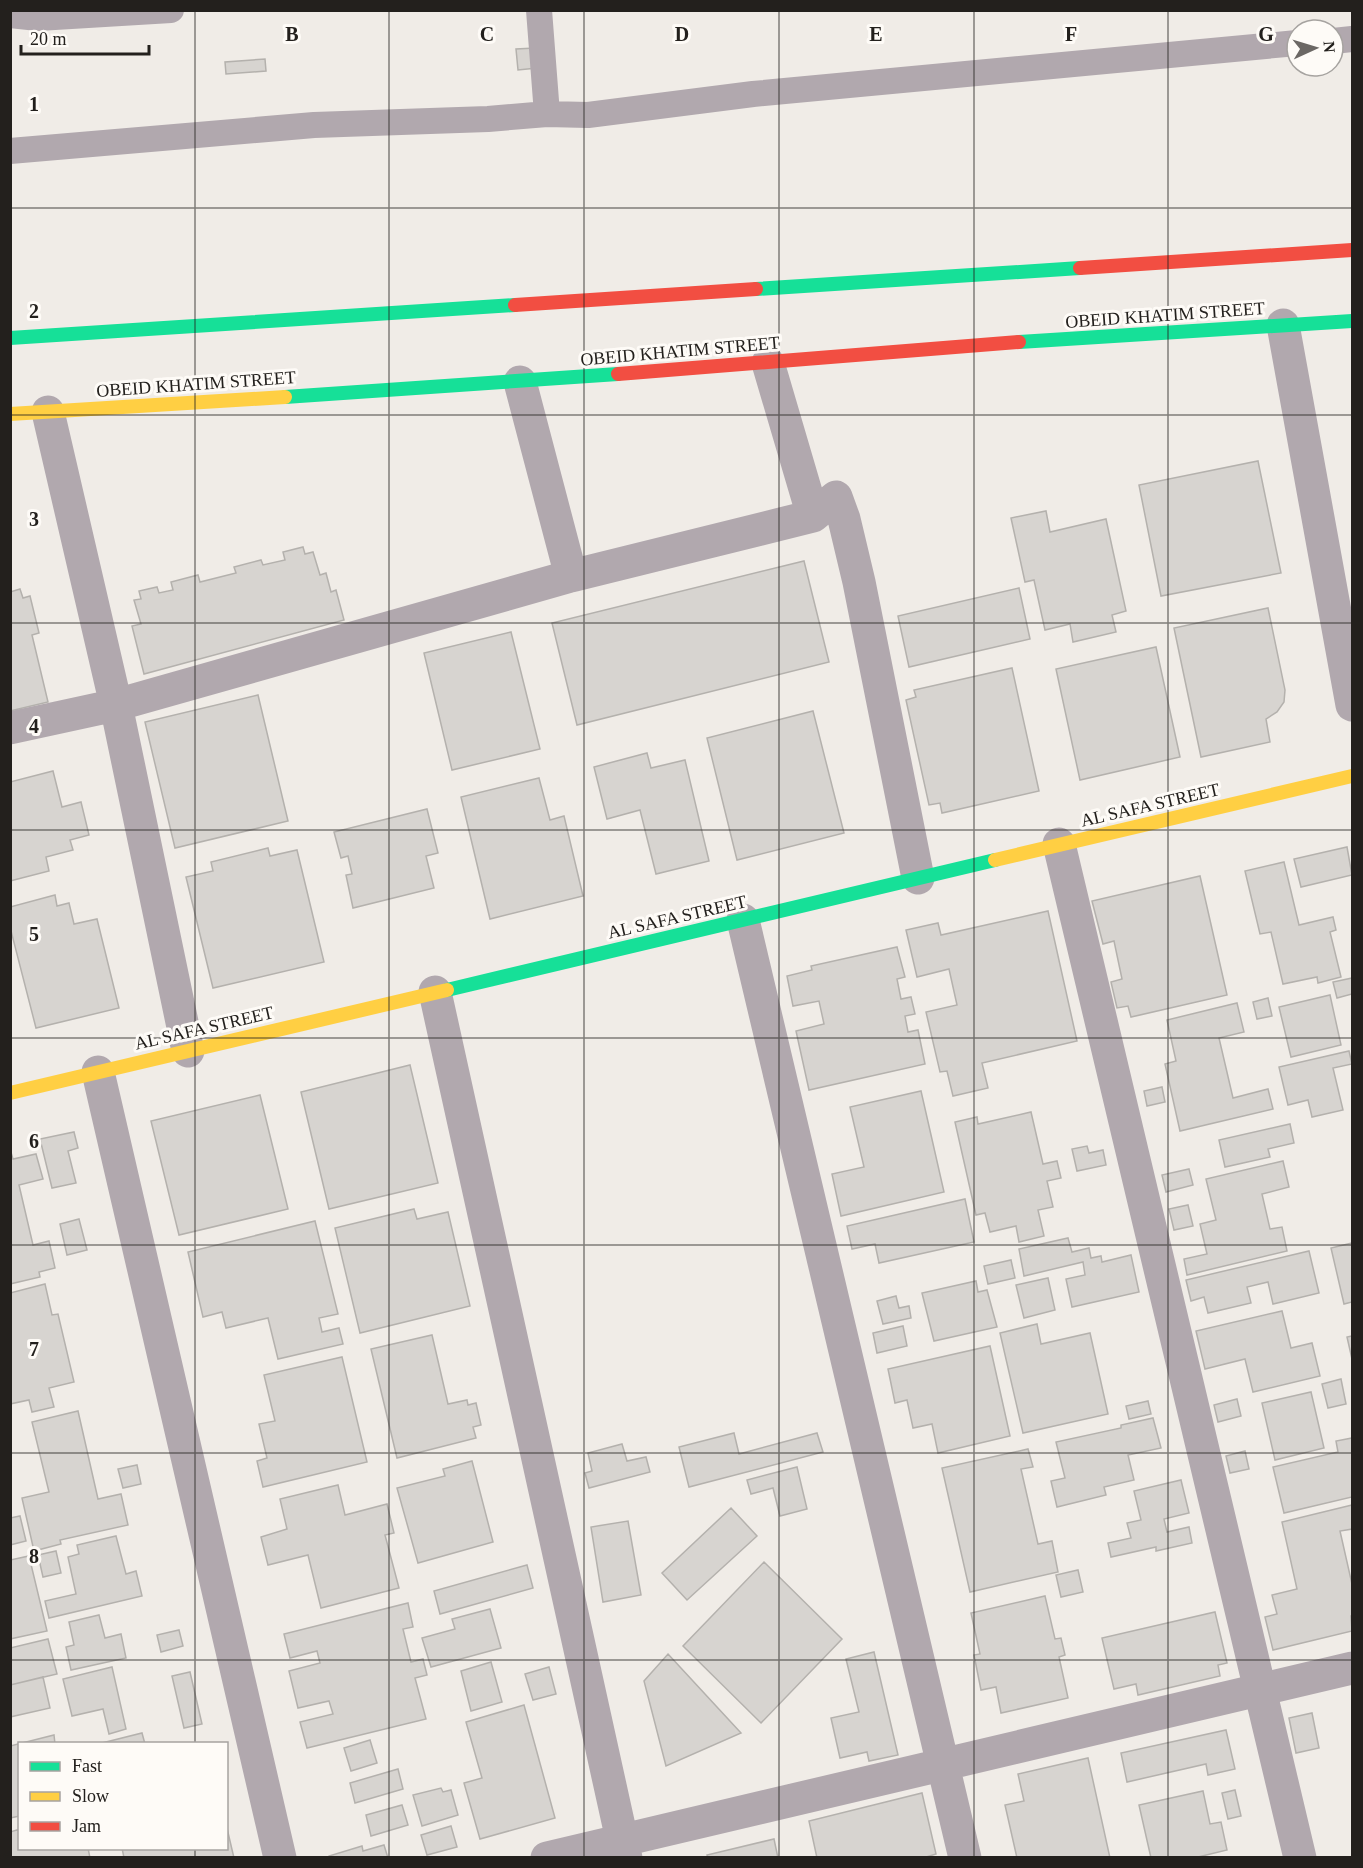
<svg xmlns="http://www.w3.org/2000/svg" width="1363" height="1868" viewBox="0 0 1363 1868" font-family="Georgia,serif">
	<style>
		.building { fill: #d7d4d0; stroke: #b4b1ad; stroke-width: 1.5 }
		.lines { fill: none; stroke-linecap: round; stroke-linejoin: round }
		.lane { stroke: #b1a8ae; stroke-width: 26 }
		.street { stroke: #b1a8ae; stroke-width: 33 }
		.fast { stroke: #16e098; stroke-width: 14 }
		.slow { stroke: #ffcf43; stroke-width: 14 }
		.jam { stroke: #f24e42; stroke-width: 14 }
		.grid { fill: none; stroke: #23201d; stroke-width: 1.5; stroke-opacity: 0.55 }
		.labels { text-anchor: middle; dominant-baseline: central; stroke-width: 6; stroke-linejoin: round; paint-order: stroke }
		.street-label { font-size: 18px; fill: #23201d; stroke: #fefbf7 }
		.grid-label { font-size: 20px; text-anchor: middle; font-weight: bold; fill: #23201d; stroke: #fefbf7; stroke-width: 6; stroke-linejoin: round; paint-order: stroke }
	</style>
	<rect width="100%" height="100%" fill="#f0ece7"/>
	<path class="building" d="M535,48L537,68L518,70L516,49Z
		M265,59L266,71L226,74L225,62Z
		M1258,461L1281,573L1161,596L1139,485Z
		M1046,511L1050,532L1106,519L1126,611L1112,615L1116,632L1073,642L1070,624L1045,630L1034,580L1025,582L1011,518Z
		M303,547L305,554L313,552L320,575L326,573L331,592L336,590L344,620L144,674L132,626L141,624L134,600L141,599L139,591L157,587L159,593L173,590L171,582L198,575L200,582L236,573L234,567L261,560L263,565L285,560L283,552Z
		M804,561L829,662L577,725L552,623Z
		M1019,588L1030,639L909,667L898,616Z
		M20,589L23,598L30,596L39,633L32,635L48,702L10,711V592Z
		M1268,608L1285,690L1284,702L1277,712L1266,719L1270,742L1201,757L1174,628Z
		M511,632L540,749L452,770L424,653Z
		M1156,647L1180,757L1080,780L1056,669Z
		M1012,668L1039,791L942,813L940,803L929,805L906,700L916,697L914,690Z
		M258,695L288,821L175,848L145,722Z
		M813,711L844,833L737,860L707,738Z
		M647,753L651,768L685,760L709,861L656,874L640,810L607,819L594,767Z
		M53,771L62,807L81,802L89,835L70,840L73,850L46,857L49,871L10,881V782Z
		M539,778L550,820L564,816L583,896L490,919L461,797Z
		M427,809L438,853L426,856L434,888L353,908L346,875L352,874L348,856L341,858L334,832Z
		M1347,847L1352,875L1301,887L1294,859Z
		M268,848L270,856L297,850L324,962L213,988L186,877L213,871L211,862Z
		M1284,862L1299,925L1333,917L1336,930L1330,932L1341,977L1318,983L1317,977L1283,984L1271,932L1260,934L1245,871Z
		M1200,876L1227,995L1131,1017L1128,1006L1117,1008L1111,982L1122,979L1114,941L1103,944L1092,901Z
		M55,895L57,906L69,903L74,924L97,919L119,1008L36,1028L10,927V907Z
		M1048,911L1077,1041L982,1063L988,1088L953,1096L947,1071L940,1072L926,1012L957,1005L949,969L917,977L906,930L938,923L941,935Z
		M897,947L905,977L897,979L901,999L911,997L915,1014L905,1016L908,1032L918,1030L925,1064L809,1090L796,1031L824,1024L819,1001L793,1006L787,976L812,970L811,966Z
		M1352,978V994L1337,998L1333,982Z
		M1330,995L1341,1045L1291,1057L1279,1007Z
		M1268,998L1272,1016L1257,1019L1253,1002Z
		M1237,1003L1244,1032L1219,1038L1233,1098L1268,1089L1273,1109L1180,1131L1165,1064L1176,1061L1167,1020Z
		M1349,1051L1352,1064L1333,1068L1343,1110L1312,1117L1308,1100L1288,1105L1279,1067Z
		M410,1065L438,1183L329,1209L301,1092Z
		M1162,1087L1165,1102L1147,1106L1144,1091Z
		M921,1091L944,1192L841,1216L832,1174L864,1167L850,1107Z
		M260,1095L288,1209L179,1235L151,1121Z
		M1031,1112L1043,1164L1057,1161L1061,1178L1047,1181L1053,1207L1038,1210L1044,1236L1019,1242L1016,1226L990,1232L985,1213L976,1215L955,1122L977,1117L978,1124Z
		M1290,1124L1294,1143L1268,1149L1270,1157L1225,1167L1219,1140Z
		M74,1132L78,1148L68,1151L76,1183L52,1188L40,1139Z
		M1087,1146L1089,1153L1103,1150L1106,1165L1077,1171L1072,1149Z
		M10,1149L13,1159L36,1154L43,1179L19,1185L33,1245L49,1241L55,1268L39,1272L40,1277L10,1284Z
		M1283,1161L1289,1187L1262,1194L1270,1229L1282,1227L1287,1251L1187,1275L1184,1259L1207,1254L1200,1224L1216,1220L1206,1179Z
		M1189,1169L1193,1185L1166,1192L1162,1175Z
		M965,1199L974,1242L879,1263L875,1244L852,1249L847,1226Z
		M1188,1205L1193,1226L1174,1230L1169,1209Z
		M414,1209L417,1219L448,1212L470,1306L360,1333L335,1228Z
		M79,1219L87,1250L67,1255L60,1224Z
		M315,1221L338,1314L319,1318L322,1332L339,1328L343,1344L278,1359L268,1318L226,1328L222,1312L203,1317L188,1252Z
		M1068,1238L1072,1252L1089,1248L1091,1258L1101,1256L1102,1262L1131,1255L1139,1292L1072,1307L1066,1279L1085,1275L1083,1262L1024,1276L1019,1249Z
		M1352,1243V1302L1344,1304L1331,1248Z
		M1309,1251L1319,1293L1273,1304L1268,1282L1247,1287L1251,1303L1208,1313L1204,1297L1191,1301L1186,1280Z
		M1011,1260L1015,1278L988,1284L984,1266Z
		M1048,1278L1055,1310L1024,1318L1016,1285Z
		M976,1281L978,1292L987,1290L997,1327L934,1341L922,1293Z
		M45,1284L52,1315L58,1314L74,1382L49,1388L54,1407L32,1412L29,1400L10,1404V1293Z
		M896,1296L899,1308L909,1306L911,1318L883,1324L877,1301Z
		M1282,1311L1291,1348L1312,1343L1320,1376L1253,1392L1245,1359L1205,1369L1196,1331Z
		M1037,1324L1041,1344L1090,1333L1108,1414L1023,1433L1000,1333Z
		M903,1326L907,1346L877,1353L873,1333Z
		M432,1335L448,1404L467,1400L468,1405L476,1403L481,1425L473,1427L476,1438L397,1458L371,1349Z
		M1352,1336V1359L1347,1337Z
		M990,1346L1010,1436L938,1453L932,1424L913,1428L907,1400L895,1403L888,1369Z
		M342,1357L367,1462L263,1487L257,1461L267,1458L259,1424L275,1421L264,1375Z
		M1341,1379L1346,1404L1328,1408L1322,1384Z
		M1311,1392L1324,1448L1275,1460L1262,1403Z
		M1237,1399L1241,1416L1218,1422L1214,1405Z
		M1148,1401L1151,1414L1129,1419L1126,1406Z
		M78,1411L98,1499L121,1494L128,1525L60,1540L61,1544L34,1551L22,1498L49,1492L32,1422Z
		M1153,1418L1161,1448L1128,1455L1134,1480L1104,1487L1106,1495L1057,1507L1051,1481L1065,1478L1056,1442L1121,1428V1425Z
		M734,1433L739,1454L817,1433L823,1452L689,1487L679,1447Z
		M1352,1438V1497L1284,1513L1273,1467L1338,1452L1336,1441Z
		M622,1444L627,1461L646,1457L650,1472L589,1488L585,1473L592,1471L588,1453Z
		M1028,1449L1033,1467L1021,1469L1038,1544L1052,1541L1058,1572L970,1592L942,1468Z
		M1245,1451L1249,1469L1230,1473L1226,1456Z
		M472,1461L493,1542L418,1563L397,1488L445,1476L443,1469Z
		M137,1465L141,1484L123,1488L118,1469Z
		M797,1467L807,1509L780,1516L773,1488L751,1494L747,1480Z
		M1181,1480L1189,1513L1164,1519L1167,1532L1189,1527L1192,1543L1156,1551V1547L1111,1557L1108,1543L1131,1538L1127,1523L1141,1520L1134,1491Z
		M338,1485L345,1515L387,1504L394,1533L385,1535L399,1588L321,1608L308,1555L268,1565L261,1537L287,1529L280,1499Z
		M1352,1505V1529L1340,1531L1352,1584V1616H1351L1352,1631L1273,1650L1265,1617L1277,1614L1272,1595L1297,1589L1282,1522Z
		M731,1508L757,1536L687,1600L662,1573Z
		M20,1516L26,1541L10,1545V1518Z
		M628,1521L641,1595L603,1602L591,1527Z
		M116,1536L126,1574L136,1571L142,1596L49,1618L45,1601L76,1594L68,1557L79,1554L77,1545Z
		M56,1551L61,1573L43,1577L38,1555Z
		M29,1556L47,1631L10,1639V1560Z
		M764,1562L842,1639L761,1723L683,1646Z
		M527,1565L533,1588L440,1614L434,1591Z
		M1078,1570L1083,1592L1061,1597L1056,1575Z
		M1045,1596L1055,1639L1061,1638L1065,1655L1059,1657L1068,1698L1001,1713L996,1687L981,1690L974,1655L980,1654L971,1613Z
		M408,1603L413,1627L403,1629L411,1662L423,1659L427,1675L415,1678L426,1719L307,1748L300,1722L333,1714L329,1701L298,1708L289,1671L320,1663L317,1651L290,1658L284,1634Z
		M490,1609L501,1648L431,1667L422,1638L455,1629L452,1619Z
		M1215,1612L1227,1663L1218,1665L1220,1676L1138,1695L1136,1684L1114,1689L1102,1638Z
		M99,1615L105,1638L121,1634L126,1658L71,1670L66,1647L74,1645L69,1622Z
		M179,1630L183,1646L161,1652L157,1635Z
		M48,1639L57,1674L10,1685V1648Z
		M874,1652L898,1755L869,1761L867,1752L840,1758L831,1718L859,1712L846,1659Z
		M668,1654L741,1733L666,1766L644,1681Z
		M491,1662L502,1702L471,1711L461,1671Z
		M112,1667L126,1729L109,1734L103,1709L72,1716L63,1679Z
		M549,1667L556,1694L533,1700L525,1674Z
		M190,1672L202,1724L184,1728L172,1676Z
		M43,1677L50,1708L10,1717V1685Z
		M524,1705L555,1818L480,1839L464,1783L482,1778L466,1722Z
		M1312,1713L1319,1748L1296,1753L1289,1718Z
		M1226,1730L1235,1769L1208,1775L1206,1764L1127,1782L1121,1753Z
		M142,1733L145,1744H98Z
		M54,1735L55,1744H20V1816L10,1818V1746Z
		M370,1740L377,1763L351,1771L344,1748Z
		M1088,1758L1110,1858H1017L1005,1805L1024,1801L1018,1774Z
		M398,1769L403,1789L355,1803L350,1783Z
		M441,1788L443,1792L451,1790L458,1815L422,1826L413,1795Z
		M1235,1790L1241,1816L1228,1819L1222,1793Z
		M1203,1791L1210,1824L1221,1822L1227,1850L1194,1858H1151L1139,1805Z
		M922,1793L936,1854L923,1858H817L809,1821Z
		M402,1805L408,1825L371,1836L366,1815Z
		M226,1824L234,1858H124L122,1848H226Z
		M451,1826L457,1847L427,1855L421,1835Z
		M20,1829V1848H88L90,1858H10V1832Z
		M774,1839L778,1858H708L707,1855Z
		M384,1845L388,1858H329V1856L362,1846L363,1851Z"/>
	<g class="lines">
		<path class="lane" d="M539,10L547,114
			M10,15L38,18L171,10
			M1333,41L1352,39
			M10,151L314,125L488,119L547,114L588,115L753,94L1297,43"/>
		<path class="street" d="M1283,325L1352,705
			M768,363L813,516L836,497L844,519L859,582L918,878
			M48,412L116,705L188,1051
			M571,576L813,516
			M10,728L116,705L571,576L520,382
			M1059,844L1300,1858
			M743,920L965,1858
			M435,992L626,1858
			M98,1072L280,1858
			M547,1858L1352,1668"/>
		<path class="fast" d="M756,289L1080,268
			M10,338L515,305
			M1019,342L1352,321
			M285,397L618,374
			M447,990L995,860"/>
		<path class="slow" d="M10,414L285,397
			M995,860L1352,776
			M10,1093L447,990"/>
		<path class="jam" d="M1080,268L1352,250
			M515,305L756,289
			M618,374L1019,342"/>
	</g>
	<path class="grid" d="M195,10V1744M389,10V1858M584,10V1858M779,10V1858M974,10V1858M1168,10V1858M10,208H1352M10,415H1352M10,623H1352M10,830H1352M10,1038H1352M10,1245H1352M10,1453H1352M10,1660H1352M195,1848V1858"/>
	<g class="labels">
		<g class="street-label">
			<text transform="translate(1165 315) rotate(-4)">OBEID KHATIM STREET</text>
			<text transform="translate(680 351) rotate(-5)">OBEID KHATIM STREET</text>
			<text transform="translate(196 384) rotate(-4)">OBEID KHATIM STREET</text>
			<text transform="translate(1150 805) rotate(-13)">AL SAFA STREET</text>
			<text transform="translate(677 917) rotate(-13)">AL SAFA STREET</text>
			<text transform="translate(204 1028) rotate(-13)">AL SAFA STREET</text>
		</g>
	</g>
	<g class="grid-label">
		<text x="292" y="41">B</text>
		<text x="487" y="41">C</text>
		<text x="682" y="41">D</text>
		<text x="876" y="41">E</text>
		<text x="1071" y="41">F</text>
		<text x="1266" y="41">G</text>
		<text x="34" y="111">1</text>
		<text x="34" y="318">2</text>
		<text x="34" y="526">3</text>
		<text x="34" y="733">4</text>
		<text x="34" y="941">5</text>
		<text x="34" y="1148">6</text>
		<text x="34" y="1356">7</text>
		<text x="34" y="1563">8</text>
	</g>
	<rect width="1363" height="1868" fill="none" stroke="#23201d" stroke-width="24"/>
	<rect x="18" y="1742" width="210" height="108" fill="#fefbf7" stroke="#a6a3a0" stroke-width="1.5"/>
	<rect x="30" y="1762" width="30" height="9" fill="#16e098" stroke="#a6a3a0" stroke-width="1.5"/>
	<text x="72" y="1772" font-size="18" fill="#23201d">Fast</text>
	<rect x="30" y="1792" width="30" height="9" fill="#ffcf43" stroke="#a6a3a0" stroke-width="1.5"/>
	<text x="72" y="1802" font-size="18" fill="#23201d">Slow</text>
	<rect x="30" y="1822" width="30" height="9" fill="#f24e42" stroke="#a6a3a0" stroke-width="1.5"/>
	<text x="72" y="1832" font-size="18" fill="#23201d">Jam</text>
	<g transform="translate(1315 48) rotate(86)"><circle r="28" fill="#fefbf7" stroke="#a6a3a0" stroke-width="1.5"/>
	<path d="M0-4.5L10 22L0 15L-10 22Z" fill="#6b6764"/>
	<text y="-9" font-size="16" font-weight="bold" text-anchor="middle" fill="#23201d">N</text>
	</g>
	<path d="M21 45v9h128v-9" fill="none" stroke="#23201d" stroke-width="3"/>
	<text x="30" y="45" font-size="18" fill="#23201d" stroke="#fefbf7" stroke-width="4.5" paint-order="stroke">20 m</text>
</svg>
